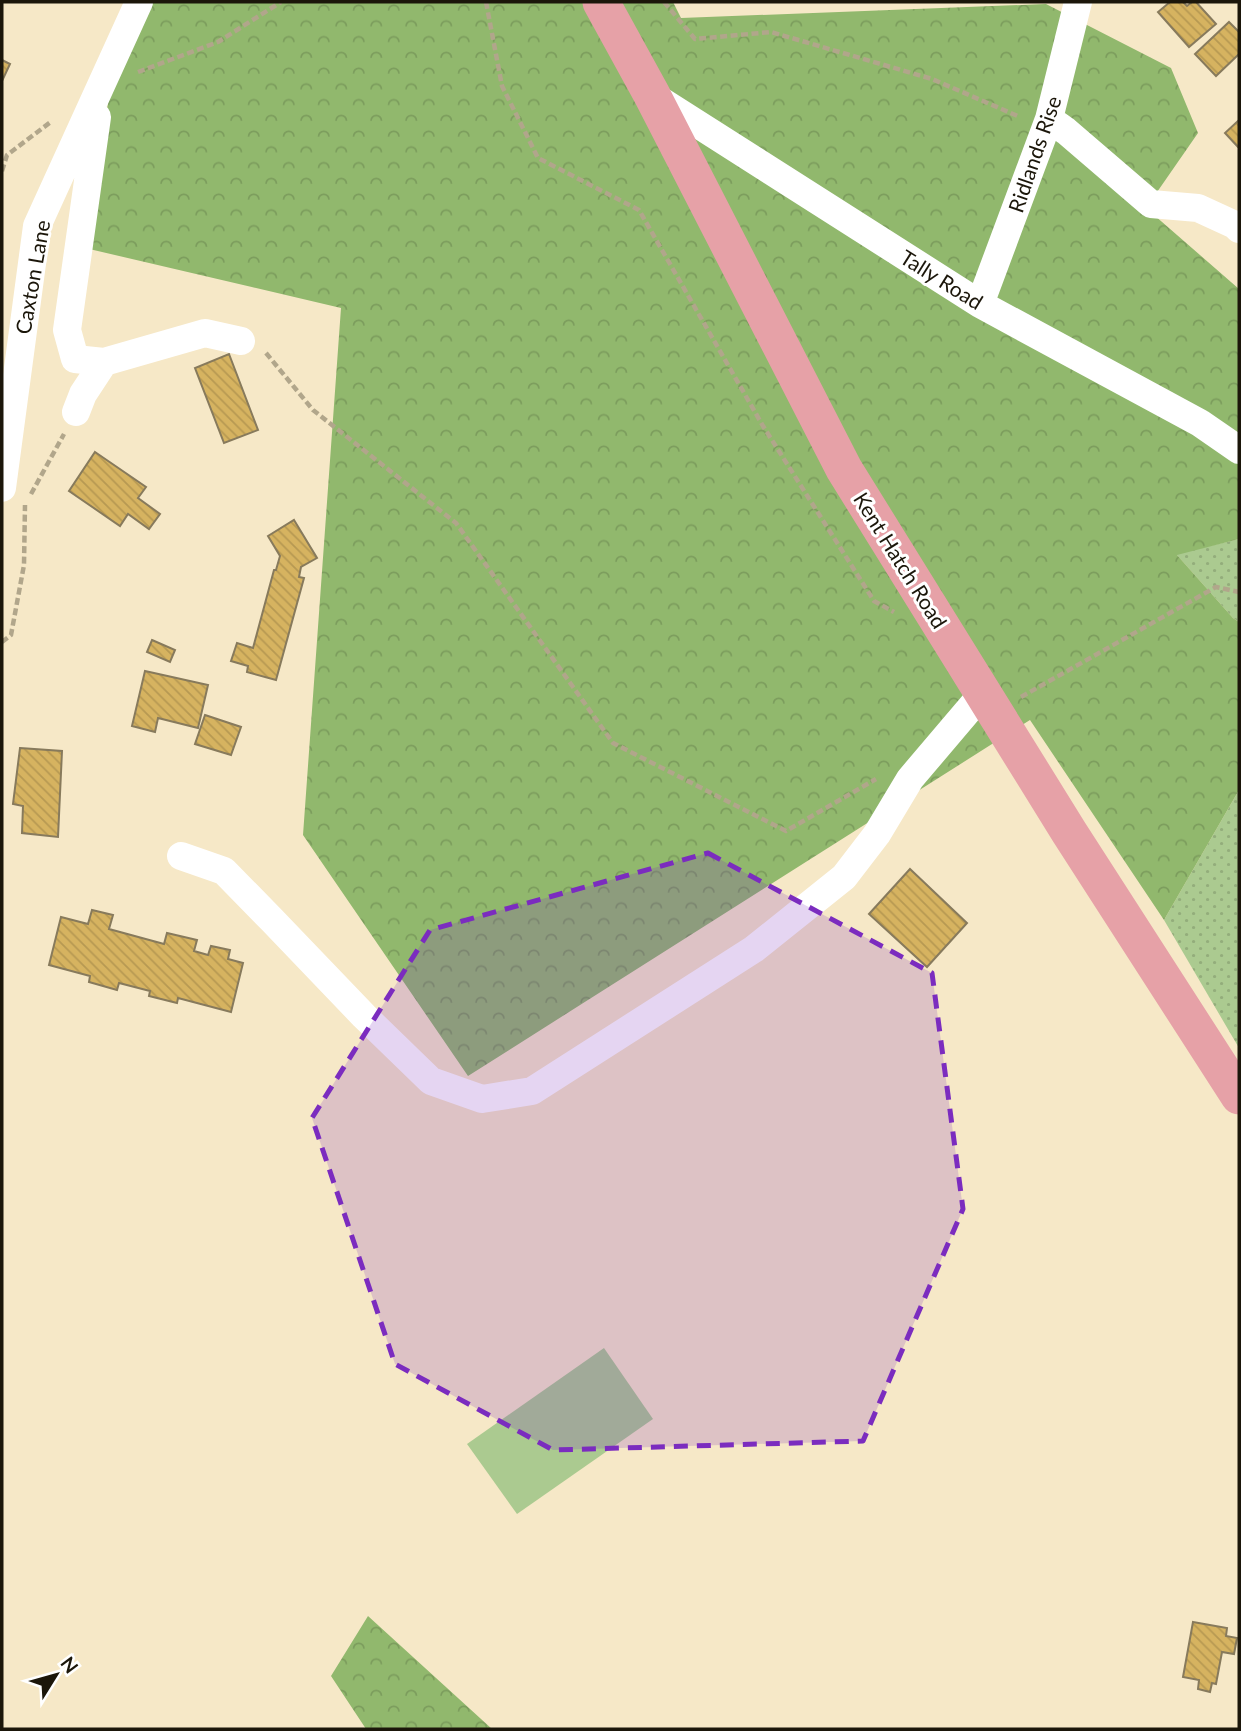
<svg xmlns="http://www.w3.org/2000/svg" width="1241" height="1731" viewBox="0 0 1241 1731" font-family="Lato,sans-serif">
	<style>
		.green { fill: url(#green-dots) }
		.forest { fill: url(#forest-crowns) }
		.pitch { fill: #abca90 }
		.building { fill: url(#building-back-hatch); stroke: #877a5c; stroke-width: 2 }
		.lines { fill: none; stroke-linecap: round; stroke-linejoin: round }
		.path { stroke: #b1a68b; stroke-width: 4.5; stroke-dasharray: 7 3.5; stroke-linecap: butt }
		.minor { stroke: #fff; stroke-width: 28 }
		.major { stroke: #e6a1a7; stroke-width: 37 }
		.marked { fill: #7b2cbf; fill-opacity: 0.2; stroke: #7b2cbf; stroke-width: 5; stroke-dasharray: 14 9; stroke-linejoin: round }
		.labels { text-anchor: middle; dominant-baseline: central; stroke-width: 6; stroke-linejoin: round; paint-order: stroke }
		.street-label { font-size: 21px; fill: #1b160a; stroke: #fff }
	</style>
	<defs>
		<pattern id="green-dots" width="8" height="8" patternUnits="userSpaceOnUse" patternTransform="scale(1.75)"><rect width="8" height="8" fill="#abca90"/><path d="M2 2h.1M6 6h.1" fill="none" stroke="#93ad7b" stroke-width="1.8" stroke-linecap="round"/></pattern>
		<pattern id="forest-crowns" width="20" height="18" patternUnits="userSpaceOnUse" patternTransform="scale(1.75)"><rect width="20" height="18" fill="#91b86d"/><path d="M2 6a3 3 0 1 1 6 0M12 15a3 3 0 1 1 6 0" fill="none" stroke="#7c9d5d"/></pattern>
		<pattern id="building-back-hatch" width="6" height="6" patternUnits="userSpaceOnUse" patternTransform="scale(1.75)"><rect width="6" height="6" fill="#d6b360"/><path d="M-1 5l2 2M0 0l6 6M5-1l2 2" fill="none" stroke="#b79952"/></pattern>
	</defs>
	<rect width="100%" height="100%" fill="#f6e8c7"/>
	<path class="green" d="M1239,539V622L1233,618L1176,554Z
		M1239,790V1048L1164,920Z"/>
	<path class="forest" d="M124,2H673L681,18L1046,4L1171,68L1198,133L1146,208L1239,289V539L1177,555L1233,618L1239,622V790L1164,920L1030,720L468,1076L303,835L341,308L85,248Z
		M368,1616L492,1729H366L331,1676Z"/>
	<path class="pitch" d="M604,1348L653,1419L517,1514L467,1444Z"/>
	<path class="building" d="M1170,2H1183L1187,6L1192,2H1196L1216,24L1189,47L1158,12Z
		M1229,22L1239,32V54L1216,76L1195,54Z
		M2,60L10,64L2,81Z
		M1239,120V147H1238L1225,133Z
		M229,354L258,430L224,443L195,368Z
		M95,452L146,487L138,498L160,514L149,529L128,514L120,526L69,491Z
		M294,520L317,558L301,567L299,577L304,578L276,680L247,672L248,666L231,661L237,643L253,648L274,570H276L280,556L268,536Z
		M152,640L175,650L170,662L147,652Z
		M145,671L208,685L198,728L158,718L155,732L132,726Z
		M205,715L241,727L231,755L195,744Z
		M20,748L62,751L58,837L22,833L23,806L13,804Z
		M910,869L967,923L927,967L869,914Z
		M92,910L113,915L109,929L164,944L167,933L197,940L194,951L208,955L211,946L230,950L228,959L243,963L231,1012L178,998L177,1003L149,996L150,991L119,983L117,990L89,982L90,976L49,965L61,917L88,924Z
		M1193,1622L1227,1628L1226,1636L1237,1638L1234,1654L1222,1652L1216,1684L1212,1683L1210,1692L1198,1689L1199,1680L1183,1677Z"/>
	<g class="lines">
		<path class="path" d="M486,2L502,86L538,158L639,210L763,426L874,601L894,612
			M664,2L695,39L771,32L932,79L1020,117
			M138,72L218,42L281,2
			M2,171L7,155L52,121
			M266,353L313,410L456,523L613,743L786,831L876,779
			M31,494L64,434
			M2,642L11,635L24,565L25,505
			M1021,697L1216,587L1239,592"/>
		<path class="minor" d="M652,95L980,304L1200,423L1239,450
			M97,117L67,330L75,359L104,362
			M1049,119L1066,131L1151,204L1198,208L1235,225L1239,229
			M980,304L1049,119L1078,2
			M76,412L83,394L104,362L205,333L241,341
			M2,488L37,226L139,2
			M181,856L224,871L272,920L364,1016L431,1081L482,1099L532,1091L754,949L844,877L877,834L910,779L983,693"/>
		<path class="major" d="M601,2L652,95L844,469L1069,832L1239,1096"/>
	</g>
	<path class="marked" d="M708,853L932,973L963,1209L863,1441L553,1450L395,1364L312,1118L430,930Z"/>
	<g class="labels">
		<g class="street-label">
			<text transform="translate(1034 154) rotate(-71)">Ridlands Rise</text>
			<text transform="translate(32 277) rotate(-80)">Caxton Lane</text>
			<text transform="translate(942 279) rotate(32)">Tally Road</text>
			<text transform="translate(901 560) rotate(58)">Kent Hatch Road</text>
		</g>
	</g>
	<rect width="1241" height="1731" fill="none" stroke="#1b160a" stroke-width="7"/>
	<g transform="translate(56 1675) rotate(53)" stroke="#ffffff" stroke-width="5" paint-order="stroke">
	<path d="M0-5L12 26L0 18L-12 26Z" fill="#1b160a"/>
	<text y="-10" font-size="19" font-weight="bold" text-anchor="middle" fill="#1b160a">N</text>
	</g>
</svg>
